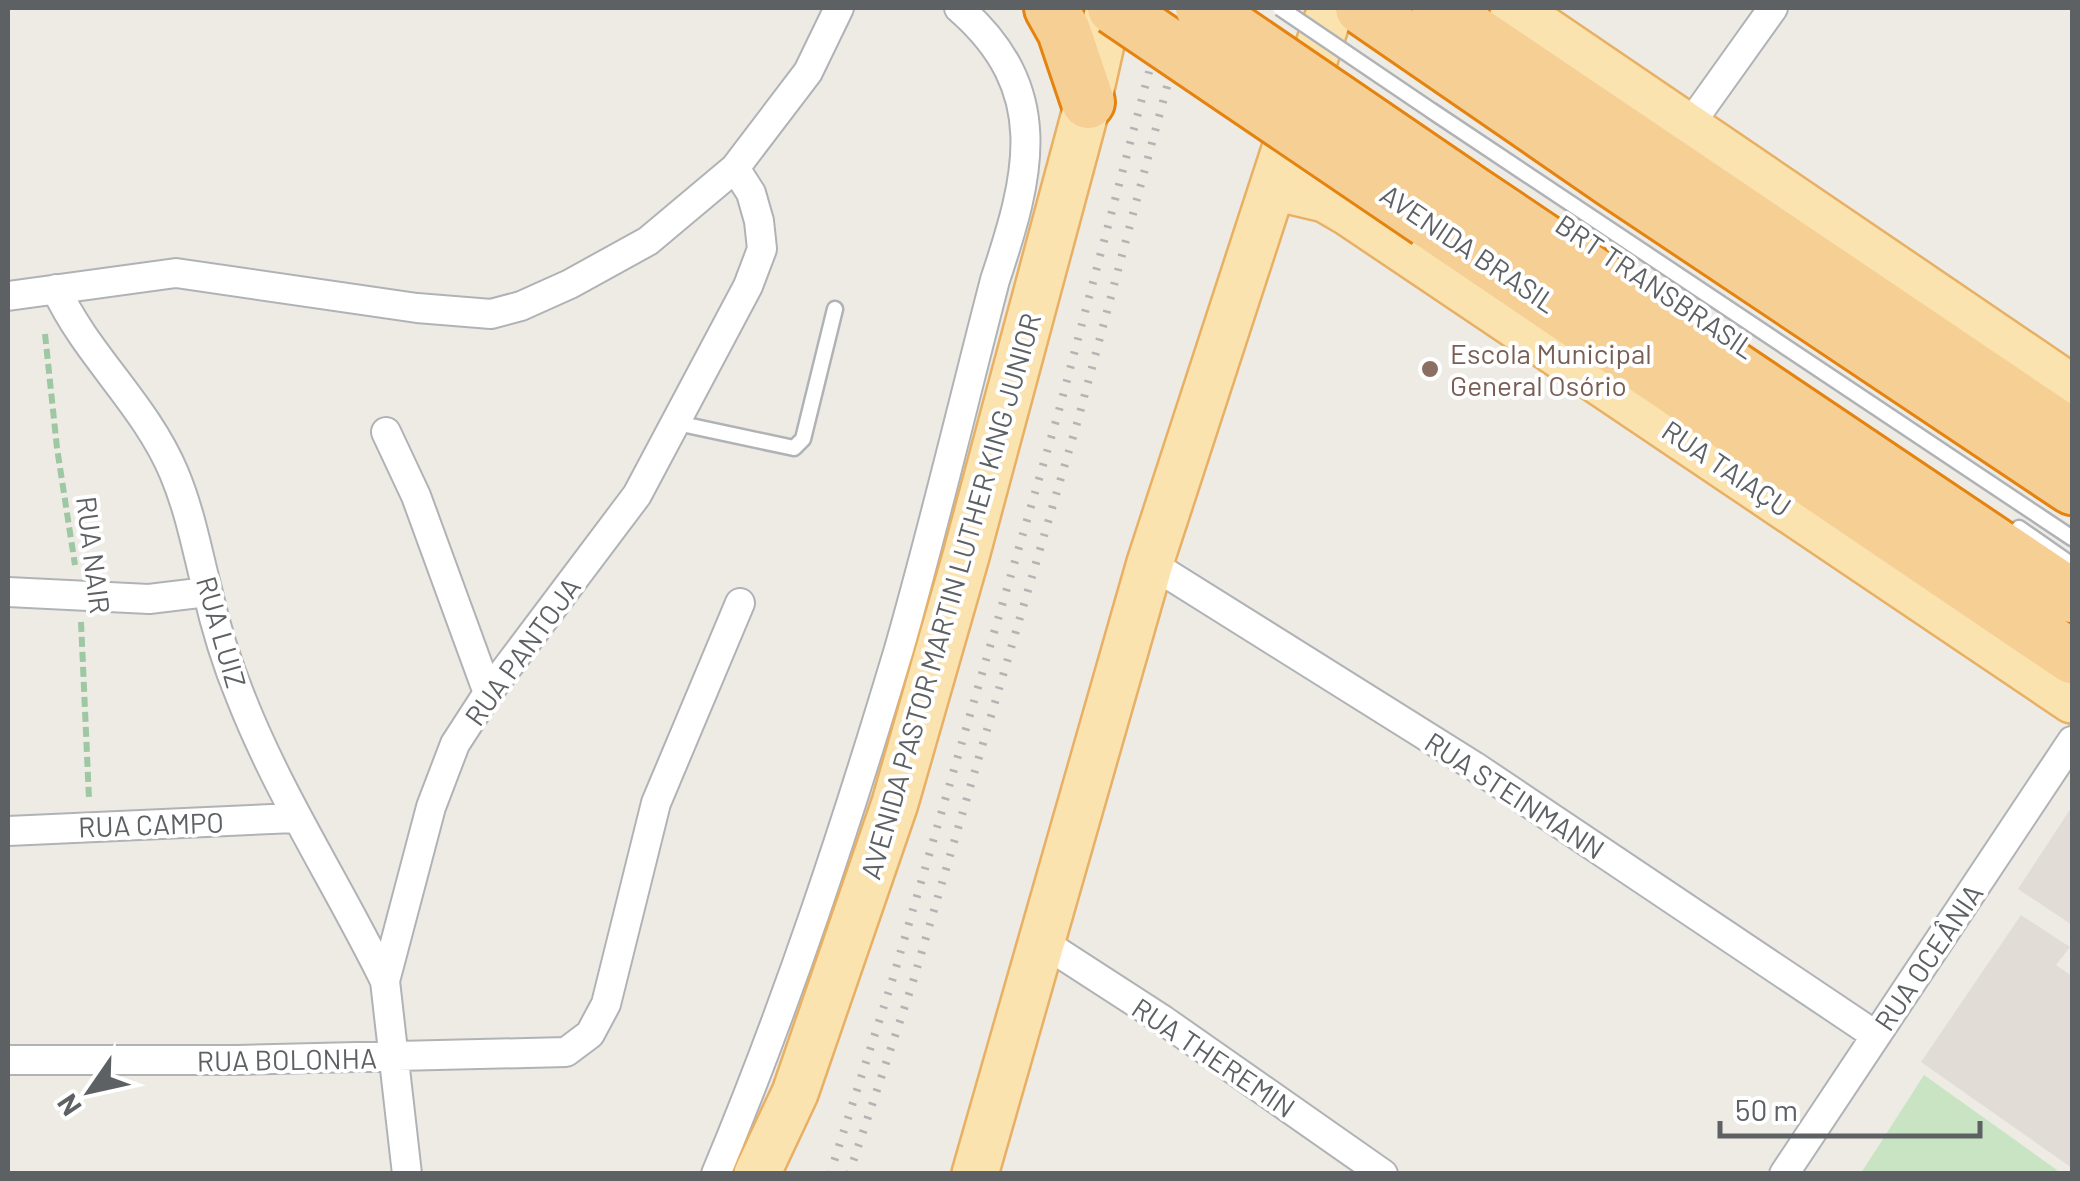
<svg xmlns="http://www.w3.org/2000/svg" width="2080" height="1181" viewBox="0 0 2080 1181" font-family="Barlow,sans-serif">
	<style>
		.education { fill: #e1dcd6 }
		.green { fill: #c8e4c3 }
		.lines { fill: none; stroke-linecap: round; stroke-linejoin: round }
		.lane-casing { stroke: #b0b3b6; stroke-width: 19 }
		.street-casing { stroke: #b0b3b6; stroke-width: 32 }
		.primary-casing { stroke: #e8b064; stroke-width: 50 }
		.highway-casing { stroke: #e4830f; stroke-width: 58 }
		.path { stroke: #9ec7a3; stroke-width: 6; stroke-dasharray: 10 5; stroke-linecap: butt }
		.lane { stroke: #fff; stroke-width: 14 }
		.street { stroke: #fff; stroke-width: 28 }
		.primary { stroke: #fae3ae; stroke-width: 45 }
		.highway { stroke: #f6cf94; stroke-width: 52 }
		.rail { stroke: #b3b4b4; stroke-width: 8; stroke-dasharray: 2.5 12; stroke-linecap: butt }
		.lane-bridge-casing { stroke: #b0b3b6; stroke-width: 19; stroke-linecap: butt }
		.highway-bridge-casing { stroke: #e4830f; stroke-width: 58; stroke-linecap: butt }
		.lane-bridge { stroke: #fff; stroke-width: 14 }
		.highway-bridge { stroke: #f6cf94; stroke-width: 52 }
		.education-dot { fill: #8d6e63; stroke: #fff; stroke-width: 4 }
		.labels { text-anchor: middle; dominant-baseline: central; stroke-width: 8; stroke-linejoin: round; paint-order: stroke }
		.street-label { font-size: 28px; fill: #5d6164; stroke: #fff }
		.education-label { font-size: 28px; fill: #785e54; stroke: #fff; text-anchor: start }
	</style>
	<rect width="100%" height="100%" fill="#eeebe5"/>
	<path class="education" d="M2071,808L2072,809V925L2018,889Z
		M2021,915L2070,947L2056,965L2072,976V1168L1921,1062Z"/>
	<path class="green" d="M1924,1075L2057,1170L2055,1173H1861Z"/>
	<g class="lines">
		<g class="lane-casing">
			<path id="lane" d="M1432,111L2072,538
				M677,423L794,448L803,439L835,309
				M2019,528L2072,565"/>
		</g>
		<g class="street-casing">
			<path id="street" d="M1688,127L1773,8
				M56,289C87,356 145,404 174,473C190,511 197,550 207,589C215,625 227,664 241,698C280,797 338,885 385,981
				M8,296L176,273L417,308L491,314L521,306L570,284L648,241L735,168L808,72L839,8
				M386,432L416,496L488,693
				M1150,563L1474,766L1875,1035
				M8,592L149,599L207,592
				M8,831L295,818
				M1044,943L1163,1020L1383,1174
				M8,1060H238L566,1052L590,1034L606,1004L656,803L740,603
				M407,1174L385,981L431,807L455,744L488,693L637,495L748,286L762,249L759,221L751,193L735,168
				M716,1174C788,1002 846,826 899,649C934,527 963,403 995,280C1030,175 1053,90 959,8
				M1784,1174L2072,741"/>
		</g>
		<g class="primary-casing">
			<path id="primary" d="M1513,8L2072,388
				M1274,187L1325,199L1349,213L2072,700
				M757,1174L795,1093L895,803L966,556L1088,102L1109,8
				M975,1174L1150,563L1331,8"/>
		</g>
		<g class="highway-casing">
			<path id="highway" d="M1051,8L1064,31L1088,102
				M1362,8L1613,181L2072,488
				M1438,8L2072,436
				M1464,187L2072,596
				M1428,221L2072,657"/>
		</g>
		<path class="path" d="M45,334L57,448L75,565
			M81,622L89,799"/>
		<use href="#lane" class="lane"/>
		<use href="#street" class="street"/>
		<use href="#primary" class="primary"/>
		<use href="#highway" class="highway"/>
		<path class="rail" d="M830,1174L893,978L1058,414L1166,8
			M849,1174L912,985L1078,420L1188,8"/>
		<g class="lane-bridge-casing">
			<path id="lane-bridge" d="M1280,8L1432,111"/>
		</g>
		<g class="highway-bridge-casing">
			<path id="highway-bridge" d="M1114,8L1428,221
				M1202,8L1464,187"/>
		</g>
		<use href="#lane-bridge" class="lane-bridge"/>
		<use href="#highway-bridge" class="highway-bridge"/>
	</g>
	<circle class="education-dot" cx="1430" cy="369" r="10"/>
	<g class="labels">
		<g class="street-label">
			<text transform="translate(1469 248) rotate(34)">AVENIDA BRASIL</text>
			<text transform="translate(1656 286) rotate(34)">BRT TRANSBRASIL</text>
			<text transform="translate(1727 468) rotate(34)">RUA TAIAÇU</text>
			<text transform="translate(94 555) rotate(83)">RUA NAIR</text>
			<text transform="translate(950 596) rotate(-74)">AVENIDA PASTOR MARTIN LUTHER KING JUNIOR</text>
			<text transform="translate(222 632) rotate(74)">RUA LUIZ</text>
			<text transform="translate(522 651) rotate(-54)">RUA PANTOJA</text>
			<text transform="translate(1515 795) rotate(33)">RUA STEINMANN</text>
			<text transform="translate(151 824) rotate(-2)">RUA CAMPO</text>
			<text transform="translate(1928 957) rotate(-56)">RUA OCEÂNIA</text>
			<text transform="translate(1214 1057) rotate(34)">RUA THEREMIN</text>
			<text transform="translate(287 1059) rotate(-1)">RUA BOLONHA</text>
		</g>
		<g class="education-label">
			<text x="1450" y="353">Escola Municipal<tspan x="1450" dy="32">General Osório</tspan></text>
		</g>
	</g>
	<rect width="2080" height="1181" fill="none" stroke="#5d6164" stroke-width="20"/>
	<g transform="translate(90 1091) rotate(236)" stroke="#ffffff" stroke-width="8" paint-order="stroke">
	<path d="M0-8L18 38L0 25L-18 38Z" fill="#5d6164"/>
	<text y="-15" font-size="28" font-weight="bold" text-anchor="middle" fill="#5d6164">N</text>
	</g>
	<path d="M1720 1121v15h260v-15" fill="none" stroke="#5d6164" stroke-width="5"/>
	<text x="1735" y="1121" font-size="30" fill="#5d6164" stroke="#ffffff" stroke-width="8" paint-order="stroke">50 m</text>
</svg>
